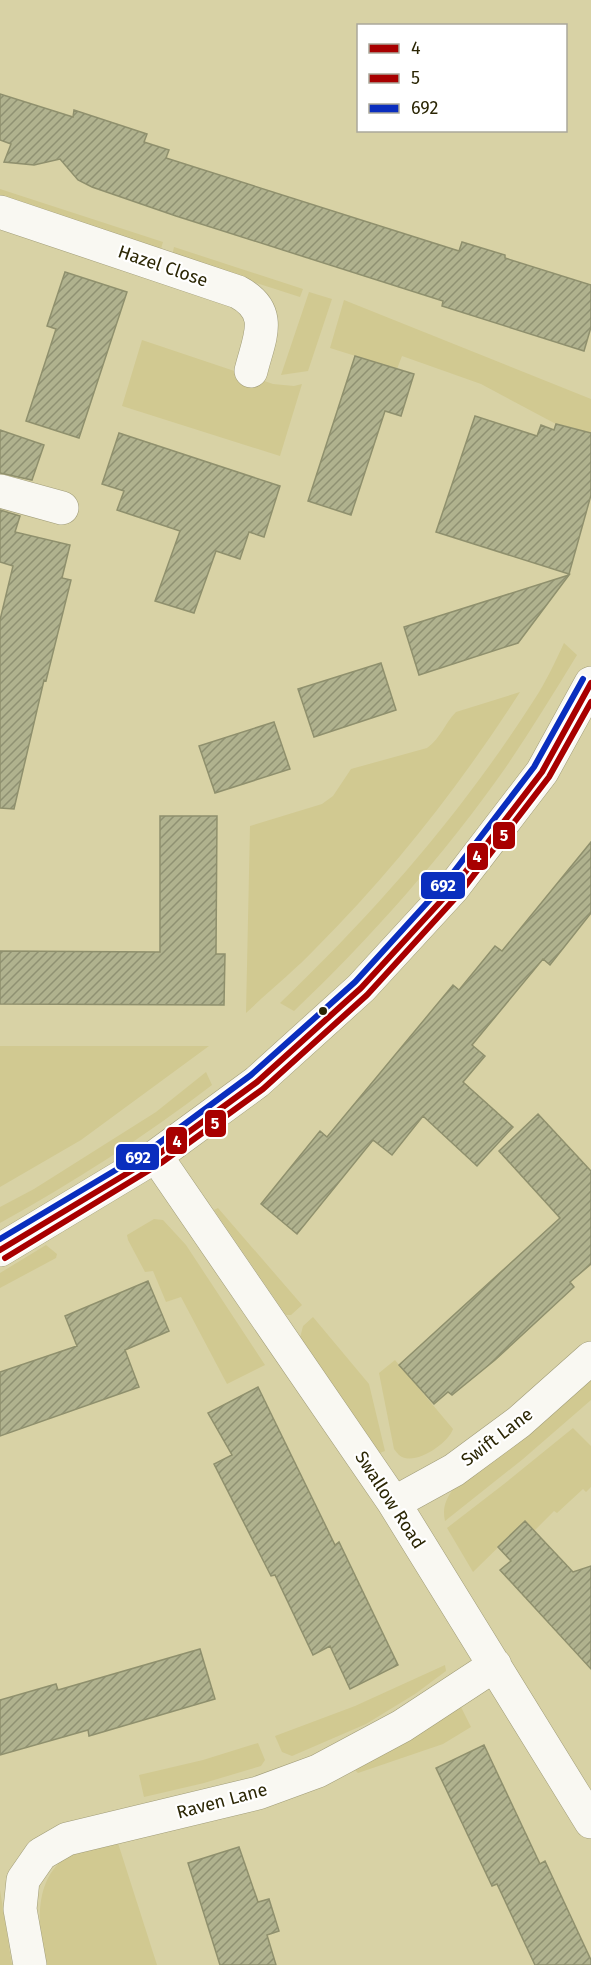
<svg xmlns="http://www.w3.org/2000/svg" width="591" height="1965" viewBox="0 0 591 1965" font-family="'Fira Sans',sans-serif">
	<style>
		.green { fill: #d1c991 }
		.building { fill: url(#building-hatch); stroke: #8f906d; stroke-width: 1.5 }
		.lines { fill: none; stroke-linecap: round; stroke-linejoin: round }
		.minor-casing { stroke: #a09c78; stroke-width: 34 }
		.minor { stroke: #f9f8f2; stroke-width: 33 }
		.bus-1-casing { stroke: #fff; stroke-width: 10 }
		.bus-2-casing { stroke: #fff; stroke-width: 10 }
		.bus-3-casing { stroke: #fff; stroke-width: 10 }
		.bus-1 { stroke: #a80000; stroke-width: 6 }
		.bus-2 { stroke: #a80000; stroke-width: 6 }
		.bus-3 { stroke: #0a2ebe; stroke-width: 6 }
		.bus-dot { fill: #2b2604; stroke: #fff; stroke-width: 2 }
		.labels { text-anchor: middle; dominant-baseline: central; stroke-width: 4.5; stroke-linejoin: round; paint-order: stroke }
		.street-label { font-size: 18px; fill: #2b2604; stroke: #fff }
		.line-badge { stroke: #fff; stroke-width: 2 }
		.badge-label { font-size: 16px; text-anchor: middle; font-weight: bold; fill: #fff }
	</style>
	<defs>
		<pattern id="building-hatch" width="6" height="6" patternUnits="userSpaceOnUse" patternTransform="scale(1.5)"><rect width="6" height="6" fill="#b0b28e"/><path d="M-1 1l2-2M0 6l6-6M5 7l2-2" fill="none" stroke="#8f9172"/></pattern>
	</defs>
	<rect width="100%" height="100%" fill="#d8d2a5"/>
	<path class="green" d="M0,189L163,242L160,252L0,199Z
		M174,247L303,289L300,297L172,256Z
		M309,292L332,299L308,371L281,375Z
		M344,300L591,399V433L556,424L481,384L402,356L397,369L330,348Z
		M142,340L273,384L294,386L302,384L280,456L122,406Z
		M564,643L577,655C554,693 531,730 506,767C445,854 370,939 294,1011L280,1003C378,909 461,814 534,700C546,682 555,662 564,643Z
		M520,692C461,784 394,870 316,948C294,971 269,991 246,1013L250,826L322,804L333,796L351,769L427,748C441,738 445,723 456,712Z
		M0,1046H209L81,1140L0,1187Z
		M206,1072L212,1085C144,1137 74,1182 0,1223V1207L34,1189L156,1112Z
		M218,1208L302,1305L291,1315H286L214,1210Z
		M154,1219L163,1220L186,1245L265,1365L227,1384L181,1297L166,1302L153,1271L145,1272L128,1240L127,1235Z
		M46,1245L57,1254L56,1258L0,1288V1273Z
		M313,1317L369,1384L385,1451L377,1454L300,1338L303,1326Z
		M395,1360L453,1429C448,1443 420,1462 405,1458C400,1457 397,1453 394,1449L379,1373Z
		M591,1374V1400L523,1459L445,1521C442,1507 446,1499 454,1488Z
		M573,1428L591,1446V1487L586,1492L583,1489L557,1513L554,1511L534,1531L525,1521L473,1572L447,1528L504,1484Z
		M445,1665L446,1671L415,1694L366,1724L292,1756L282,1752L275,1736L355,1706Z
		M460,1705L471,1727L443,1744L358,1773L353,1768Z
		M258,1743L265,1760L261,1766L204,1783L144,1797L139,1775L203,1760Z
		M117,1840L157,1965H44C39,1926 31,1878 71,1854C84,1847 103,1844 117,1840Z
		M0,1890L12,1965H0Z"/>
	<path class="building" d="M0,94L73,117L74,110L147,134L144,142L169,150L166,158L459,251L462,242L505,255V258L591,285V327L584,351L442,306L443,301L176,216L92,187L78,180L60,159L34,165L4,162L11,144L0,140Z
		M65,272L127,292L79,438L26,421L56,329L47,326Z
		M355,356L414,374L401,416L385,411L351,515L308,501Z
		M475,416L537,436L541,425L554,430L556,424L591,433V495L569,574L436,532Z
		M0,430L44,445L32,480L0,473Z
		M119,433L280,486L264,537L249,532L240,559L216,551L194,613L155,601L180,531L117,510L124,491L102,484Z
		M0,510L20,516L15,532L70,545L62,578L71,580L46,681L44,680L14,809L0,808V620L13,566L0,562Z
		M569,575L518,643L419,675L404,627Z
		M381,663L396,710L314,737L298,689Z
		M274,722L290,769L215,793L199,746Z
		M160,816H217L216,954H225L224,1005L0,1004V951L160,952Z
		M591,842V913L550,965L543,959L472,1045L485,1056L463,1082L513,1127L477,1166L423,1116L392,1155L373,1140L297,1234L261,1204L320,1131L327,1137L453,985L459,990L495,946L502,951Z
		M538,1114L591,1171V1264L570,1282L574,1287L495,1360L452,1395L448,1392L434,1404L399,1365L560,1218L499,1151Z
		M148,1281L169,1331L125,1350L139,1387L0,1436V1372L77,1346L65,1316Z
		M258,1387L335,1545L339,1542L398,1665L350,1689L330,1646L313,1655L275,1575L271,1576L214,1464L232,1455L208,1413Z
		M525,1521L573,1572L591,1566V1669L500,1570L511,1561L498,1547Z
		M200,1649L215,1699L89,1736L88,1730L0,1755V1700L56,1684L58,1690Z
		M484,1745L540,1864L545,1861L591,1960V1965H535L497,1884L492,1886L436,1768Z
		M239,1847L258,1902L269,1899L279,1931L267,1935L276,1965H220L188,1863Z"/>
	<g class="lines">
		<g class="minor-casing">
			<path id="minor" d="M0,212L238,292C275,312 259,338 251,371
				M0,491L62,508
				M156,1156L394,1503L591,1822
				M0,1250L156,1156L257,1082L361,988L453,888L542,772L591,683
				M394,1503L454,1470L519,1422L591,1358
				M30,1965L20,1909L23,1880L41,1854L67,1839L258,1793L318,1771L402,1726L495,1665"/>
		</g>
		<use href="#minor" class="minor"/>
		<g class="bus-1-casing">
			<path id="bus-1" d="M0,1250L156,1156L257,1082L361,988L453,888L542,772L591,683"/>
		</g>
		<g class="bus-2-casing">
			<path id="bus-2" d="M5,1258L161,1163L263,1089L367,995L460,893L549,777L591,702"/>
		</g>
		<g class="bus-3-casing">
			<path id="bus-3" d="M0,1239L151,1149L251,1075L355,982L446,882L534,767L583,679"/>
		</g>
		<use href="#bus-1" class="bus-1"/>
		<use href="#bus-2" class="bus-2"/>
		<use href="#bus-3" class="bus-3"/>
	</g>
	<circle class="bus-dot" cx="323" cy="1011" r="5"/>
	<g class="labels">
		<g class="street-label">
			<text transform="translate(163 266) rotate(19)">Hazel Close</text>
			<text transform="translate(497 1437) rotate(-37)">Swift Lane</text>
			<text transform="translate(390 1500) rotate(57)">Swallow Road</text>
			<text transform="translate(222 1801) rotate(-15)">Raven Lane</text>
		</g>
	</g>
	<g class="line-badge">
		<rect x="492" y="821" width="24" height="29" rx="6" fill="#a80000"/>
		<rect x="466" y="842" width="23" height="29" rx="6" fill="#a80000"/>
		<rect x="420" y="871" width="46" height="29" rx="6" fill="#0a2ebe"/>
		<rect x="204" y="1109" width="23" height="29" rx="6" fill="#a80000"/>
		<rect x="165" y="1126" width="23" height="29" rx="6" fill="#a80000"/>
		<rect x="115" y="1143" width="45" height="28" rx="6" fill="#0a2ebe"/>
	</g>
	<g class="badge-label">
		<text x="504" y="841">5</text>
		<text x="477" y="862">4</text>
		<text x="443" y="891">692</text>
		<text x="215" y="1129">5</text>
		<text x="177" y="1147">4</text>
		<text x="138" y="1163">692</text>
	</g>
	<rect x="357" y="24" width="210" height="108" fill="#ffffff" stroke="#aaa89b" stroke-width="1.5"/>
	<rect x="369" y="44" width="30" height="9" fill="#a80000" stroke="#aaa89b" stroke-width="1.5"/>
	<text x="411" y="54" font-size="18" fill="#2b2604">4</text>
	<rect x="369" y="74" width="30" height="9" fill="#a80000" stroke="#aaa89b" stroke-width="1.5"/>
	<text x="411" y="84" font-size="18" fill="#2b2604">5</text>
	<rect x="369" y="104" width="30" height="9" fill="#0a2ebe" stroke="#aaa89b" stroke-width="1.5"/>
	<text x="411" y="114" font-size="18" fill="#2b2604">692</text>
</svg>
